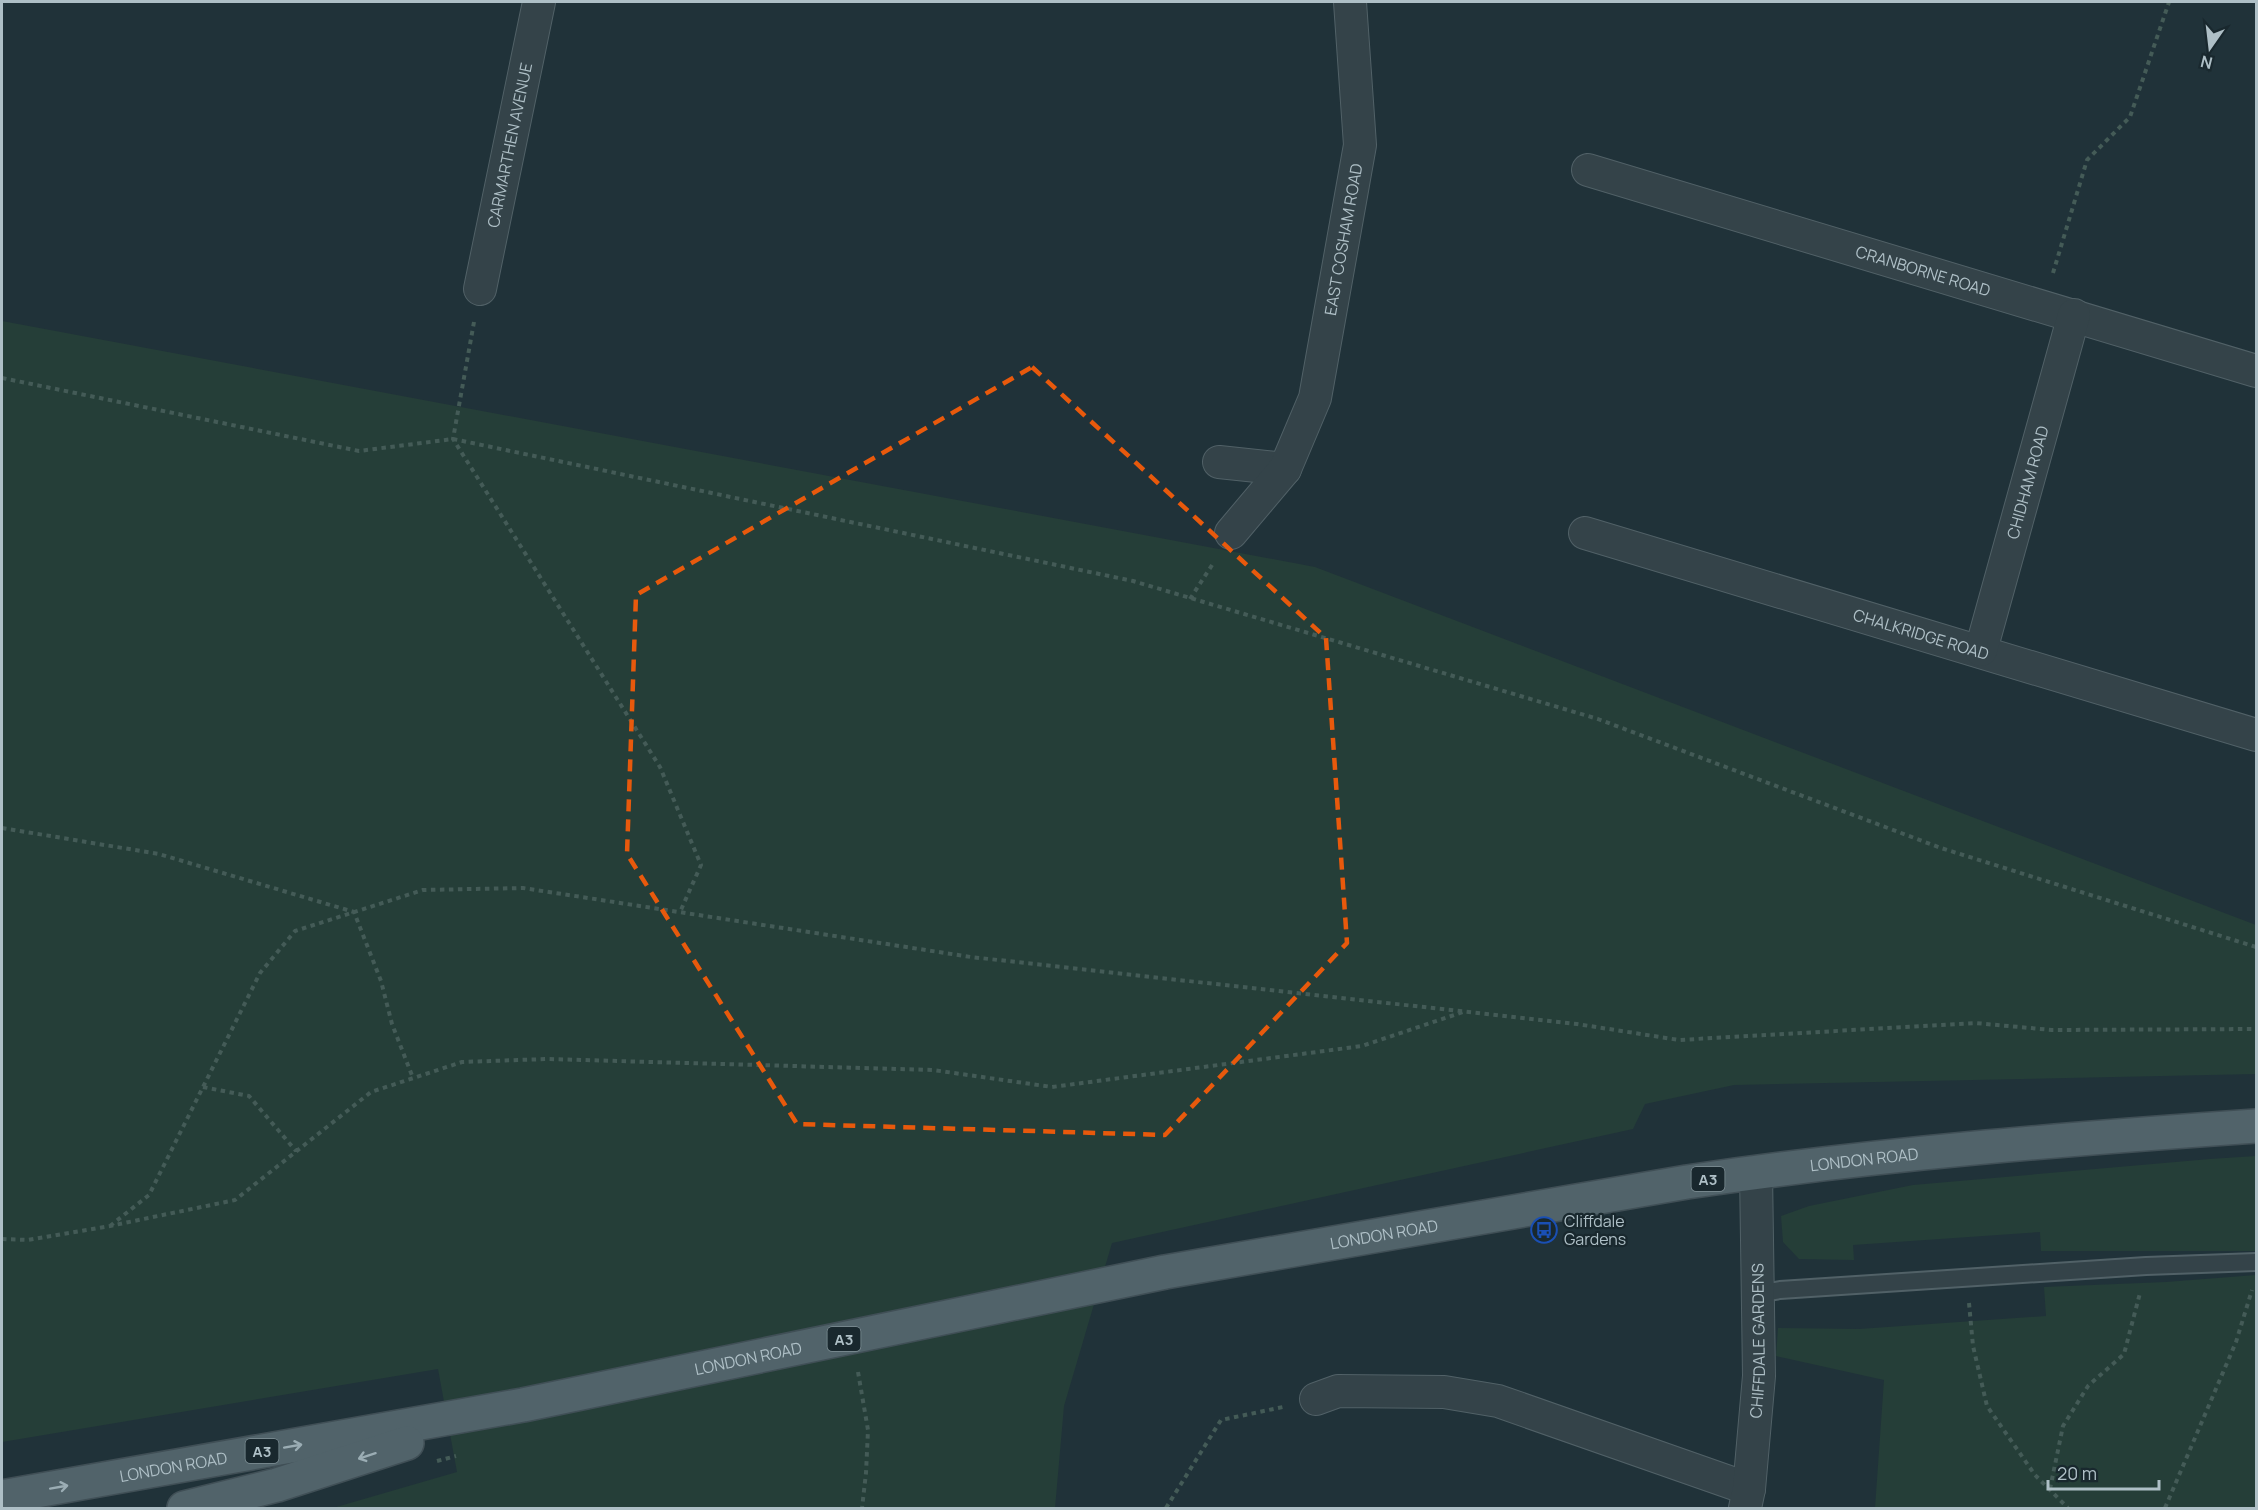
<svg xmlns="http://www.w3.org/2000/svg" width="2258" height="1510" viewBox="0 0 2258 1510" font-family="Manrope,sans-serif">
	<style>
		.green { fill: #253e38 }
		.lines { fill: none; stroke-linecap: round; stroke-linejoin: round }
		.lane-casing { stroke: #516167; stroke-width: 20 }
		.street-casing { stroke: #516167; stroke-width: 34 }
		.primary-casing { stroke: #404f56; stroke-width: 36 }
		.path { stroke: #445b57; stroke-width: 4; stroke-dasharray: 4.5 4.5; stroke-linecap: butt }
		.lane { stroke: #344349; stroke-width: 16 }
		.street { stroke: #344349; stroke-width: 32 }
		.primary { stroke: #51636a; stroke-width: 33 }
		.oneway { stroke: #9badb4 }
		.marked { fill: none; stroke: #e8590c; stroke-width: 4.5; stroke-dasharray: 12 8; stroke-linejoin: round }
		.labels { text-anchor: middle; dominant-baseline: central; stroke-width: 4.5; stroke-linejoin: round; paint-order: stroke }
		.shield { fill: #19282e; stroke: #819298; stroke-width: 1.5 }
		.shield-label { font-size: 15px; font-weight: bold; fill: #aebfc6 }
		.street-label { font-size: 16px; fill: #aebfc6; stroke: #19282e }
		.poi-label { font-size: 16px; fill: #aebfc6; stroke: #19282e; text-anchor: start }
	</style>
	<rect width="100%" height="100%" fill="#203239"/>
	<path class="green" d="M2,321L1315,567L2256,925V1074L1734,1085L1645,1104L1633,1129L1112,1243L1064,1406L1055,1508H333L457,1472L438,1369L2,1442Z
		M2256,1156V1251H2041L2040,1232L1853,1245L1854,1260L1799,1259L1783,1242L1781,1216L1809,1206L1913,1185L2210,1159Z
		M2256,1275V1508H1875L1884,1380L1776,1356L1778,1328L1859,1329L2046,1316L2044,1287L2166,1282Z"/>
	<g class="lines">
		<g class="lane-casing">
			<path id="lane" d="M1758,1294L1780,1290L2146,1266L2256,1262"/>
		</g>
		<g class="street-casing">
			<g id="street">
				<path id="s1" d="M1588,170L2256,371"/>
				<path id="s2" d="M480,289L539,2"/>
				<path d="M1219,462L1285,469"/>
				<path id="s3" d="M1231,533L1285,469L1315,398L1360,145L1350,2"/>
				<path id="s4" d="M1585,533L2256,735"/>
				<path id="s5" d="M1981,650L2074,315"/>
				<path d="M1316,1399L1338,1391L1444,1392L1498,1401L1749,1489"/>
				<path id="s6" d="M1745,1508L1749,1489L1759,1376L1756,1172"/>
			</g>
		</g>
		<g class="primary-casing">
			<g id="primary">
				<path id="s7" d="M2,1497L523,1405L1165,1272L1687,1182C1876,1154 2066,1139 2256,1126"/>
				<path d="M184,1508L277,1485L407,1443"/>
			</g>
		</g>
		<path class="path" d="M2053,273L2087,160L2130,117L2169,2
			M474,322L453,439L660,767L701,865L680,912
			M2,378L359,451L453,439L1133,581L1598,719L1941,848L2256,947
			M1190,599L1214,562
			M2,828L159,854L354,912L381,981L392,1024L413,1078
			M203,1087L249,1096L296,1151
			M110,1226L149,1195L260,973L295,931L423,890L523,888L971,957L1577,1024L1679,1040L1975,1023L2052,1030L2256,1029
			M2,1239L28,1240L110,1226L235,1200L371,1092L462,1062L547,1059L933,1070L1052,1087L1362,1046L1463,1012
			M1969,1303L1973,1346L1987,1406L2035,1475L2068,1508
			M858,1372L868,1430L866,1473L862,1508
			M437,1461L456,1456
			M2050,1489L2063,1426L2088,1386L2124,1354L2140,1293
			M1166,1508L1221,1420L1283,1407
			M2165,1508L2236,1342L2252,1290"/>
		<use href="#lane" class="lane"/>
		<use href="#street" class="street"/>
		<use href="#primary" class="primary"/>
	</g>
	<defs><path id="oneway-shaft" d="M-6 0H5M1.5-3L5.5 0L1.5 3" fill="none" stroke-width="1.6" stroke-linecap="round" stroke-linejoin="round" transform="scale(1.5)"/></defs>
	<g class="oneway">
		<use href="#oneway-shaft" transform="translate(293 1446) rotate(-10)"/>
		<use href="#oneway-shaft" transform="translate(367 1456) rotate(162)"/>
		<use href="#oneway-shaft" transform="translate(59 1487) rotate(-10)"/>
	</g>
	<path class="marked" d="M1032,367L1326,638L1347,943L1165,1135L797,1124L627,854L636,595Z"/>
	<defs>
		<g id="bus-ring" transform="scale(1.35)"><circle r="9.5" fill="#19282e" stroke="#1a4fb4" stroke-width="1.5"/><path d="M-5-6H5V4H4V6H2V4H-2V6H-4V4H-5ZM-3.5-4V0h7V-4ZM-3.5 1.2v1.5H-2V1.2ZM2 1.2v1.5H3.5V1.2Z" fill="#1a4fb4"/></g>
	</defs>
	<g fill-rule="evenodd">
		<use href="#bus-ring" x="1544" y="1230"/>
	</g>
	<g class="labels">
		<g class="shield">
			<rect x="1691.5" y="1167" width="33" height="24" rx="4.5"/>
			<rect x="827.5" y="1327" width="33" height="24" rx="4.5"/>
			<rect x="245.5" y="1439" width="33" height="24" rx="4.5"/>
		</g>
		<g class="shield-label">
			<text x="1708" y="1179">A3</text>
			<text x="844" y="1339">A3</text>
			<text x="262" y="1451">A3</text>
		</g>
		<g class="street-label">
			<text stroke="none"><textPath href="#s2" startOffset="147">CARMARTHEN AVENUE</textPath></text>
			<text stroke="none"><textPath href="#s3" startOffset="322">EAST COSHAM ROAD</textPath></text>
			<text stroke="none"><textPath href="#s1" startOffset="350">CRANBORNE ROAD</textPath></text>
			<text stroke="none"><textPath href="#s5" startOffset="174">CHIDHAM ROAD</textPath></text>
			<text stroke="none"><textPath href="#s4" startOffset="351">CHALKRIDGE ROAD</textPath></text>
			<text stroke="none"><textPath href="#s7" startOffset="1893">LONDON ROAD</textPath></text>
			<text stroke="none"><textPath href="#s7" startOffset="1407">LONDON ROAD</textPath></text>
			<text stroke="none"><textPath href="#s6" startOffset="168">CHIFFDALE GARDENS</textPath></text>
			<text stroke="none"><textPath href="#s7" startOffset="759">LONDON ROAD</textPath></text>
			<text stroke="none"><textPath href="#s7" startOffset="174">LONDON ROAD</textPath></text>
		</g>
		<g class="poi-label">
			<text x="1564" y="1221">Cliffdale<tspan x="1564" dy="18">Gardens</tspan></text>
		</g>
	</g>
	<rect width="2258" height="1510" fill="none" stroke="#aebfc6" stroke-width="6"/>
	<g transform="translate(2210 48) rotate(194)" stroke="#19282e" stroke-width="4.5" paint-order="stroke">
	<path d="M0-4.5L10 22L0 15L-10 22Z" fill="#aebfc6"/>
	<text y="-9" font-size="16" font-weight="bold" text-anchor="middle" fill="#aebfc6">N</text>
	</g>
	<path d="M2048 1480v9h111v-9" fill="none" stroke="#aebfc6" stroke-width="3"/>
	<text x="2057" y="1480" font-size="18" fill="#aebfc6" stroke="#19282e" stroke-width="4.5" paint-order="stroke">20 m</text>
</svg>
